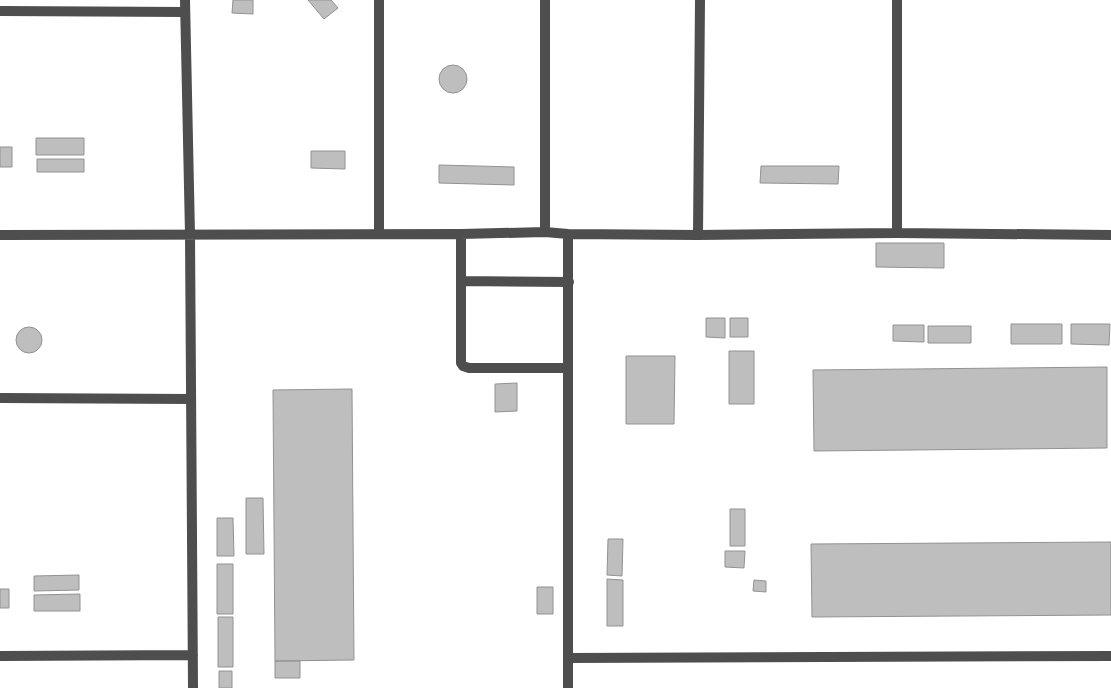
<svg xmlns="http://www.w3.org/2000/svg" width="1111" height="688" viewBox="0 0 1111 688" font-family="'DejaVu Sans',sans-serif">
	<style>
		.building { fill: #bebebe; stroke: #929292 }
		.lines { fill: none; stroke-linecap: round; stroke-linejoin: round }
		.service { stroke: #4e4e4e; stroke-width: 10 }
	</style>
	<rect width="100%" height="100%" fill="#fff"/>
	<path class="building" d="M233,0H253V14L232,13Z
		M308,0H331L338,8L324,19Z
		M439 79a14 14 0 1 1 28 0a14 14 0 1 1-28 0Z
		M36,138H84V155H36Z
		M0,147H12V167H0Z
		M311,151H345V169L311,168Z
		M37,159H84V172H37Z
		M439,165L514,167V185L439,183Z
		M761,166H839L838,184L760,183Z
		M876,243H944V268L876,267Z
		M706,318H725V338L706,337Z
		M730,318H748V337H730Z
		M1011,324H1062V344H1011Z
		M1071,324H1110L1109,345L1071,344Z
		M893,325H924V342L893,341Z
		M928,326H971V343H928Z
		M16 340a13 13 0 1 1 26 0a13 13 0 1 1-26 0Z
		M729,351H754V404H729Z
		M626,356H675L674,424H626Z
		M1107,367V448L814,451L813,370Z
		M517,383V411L495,412V384Z
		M352,389L354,660L275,661L273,390Z
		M246,498H263L264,554H246Z
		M730,509H745V546H730Z
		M217,518H233L234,556H217Z
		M608,539H623L622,576L607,575Z
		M1111,542V615L812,617L811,544Z
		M725,551H745L744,568L725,567Z
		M217,564H233V614H217Z
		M79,575V590L34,591V576Z
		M607,579L623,580V626H607Z
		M754,580L766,581V592L753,591Z
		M537,587H553V614H537Z
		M0,589H9V608H0Z
		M80,594V611H34V595Z
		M218,617H233V667H218Z
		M275,661H300V678H275Z
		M219,671H232V688H219Z"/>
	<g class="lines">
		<path class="service" d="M185,0L190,234L193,688
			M0,11L185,12
			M545,232V0
			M897,233V0
			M379,234V0
			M461,234V363L463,366L469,368H568
			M0,235L461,234L545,232L568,234L698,235L897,233L1111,235
			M698,235L700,0
			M461,281L569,282
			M0,398L191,399
			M0,656L193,655
			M568,658L1111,656
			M568,688V234"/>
	</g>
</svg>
